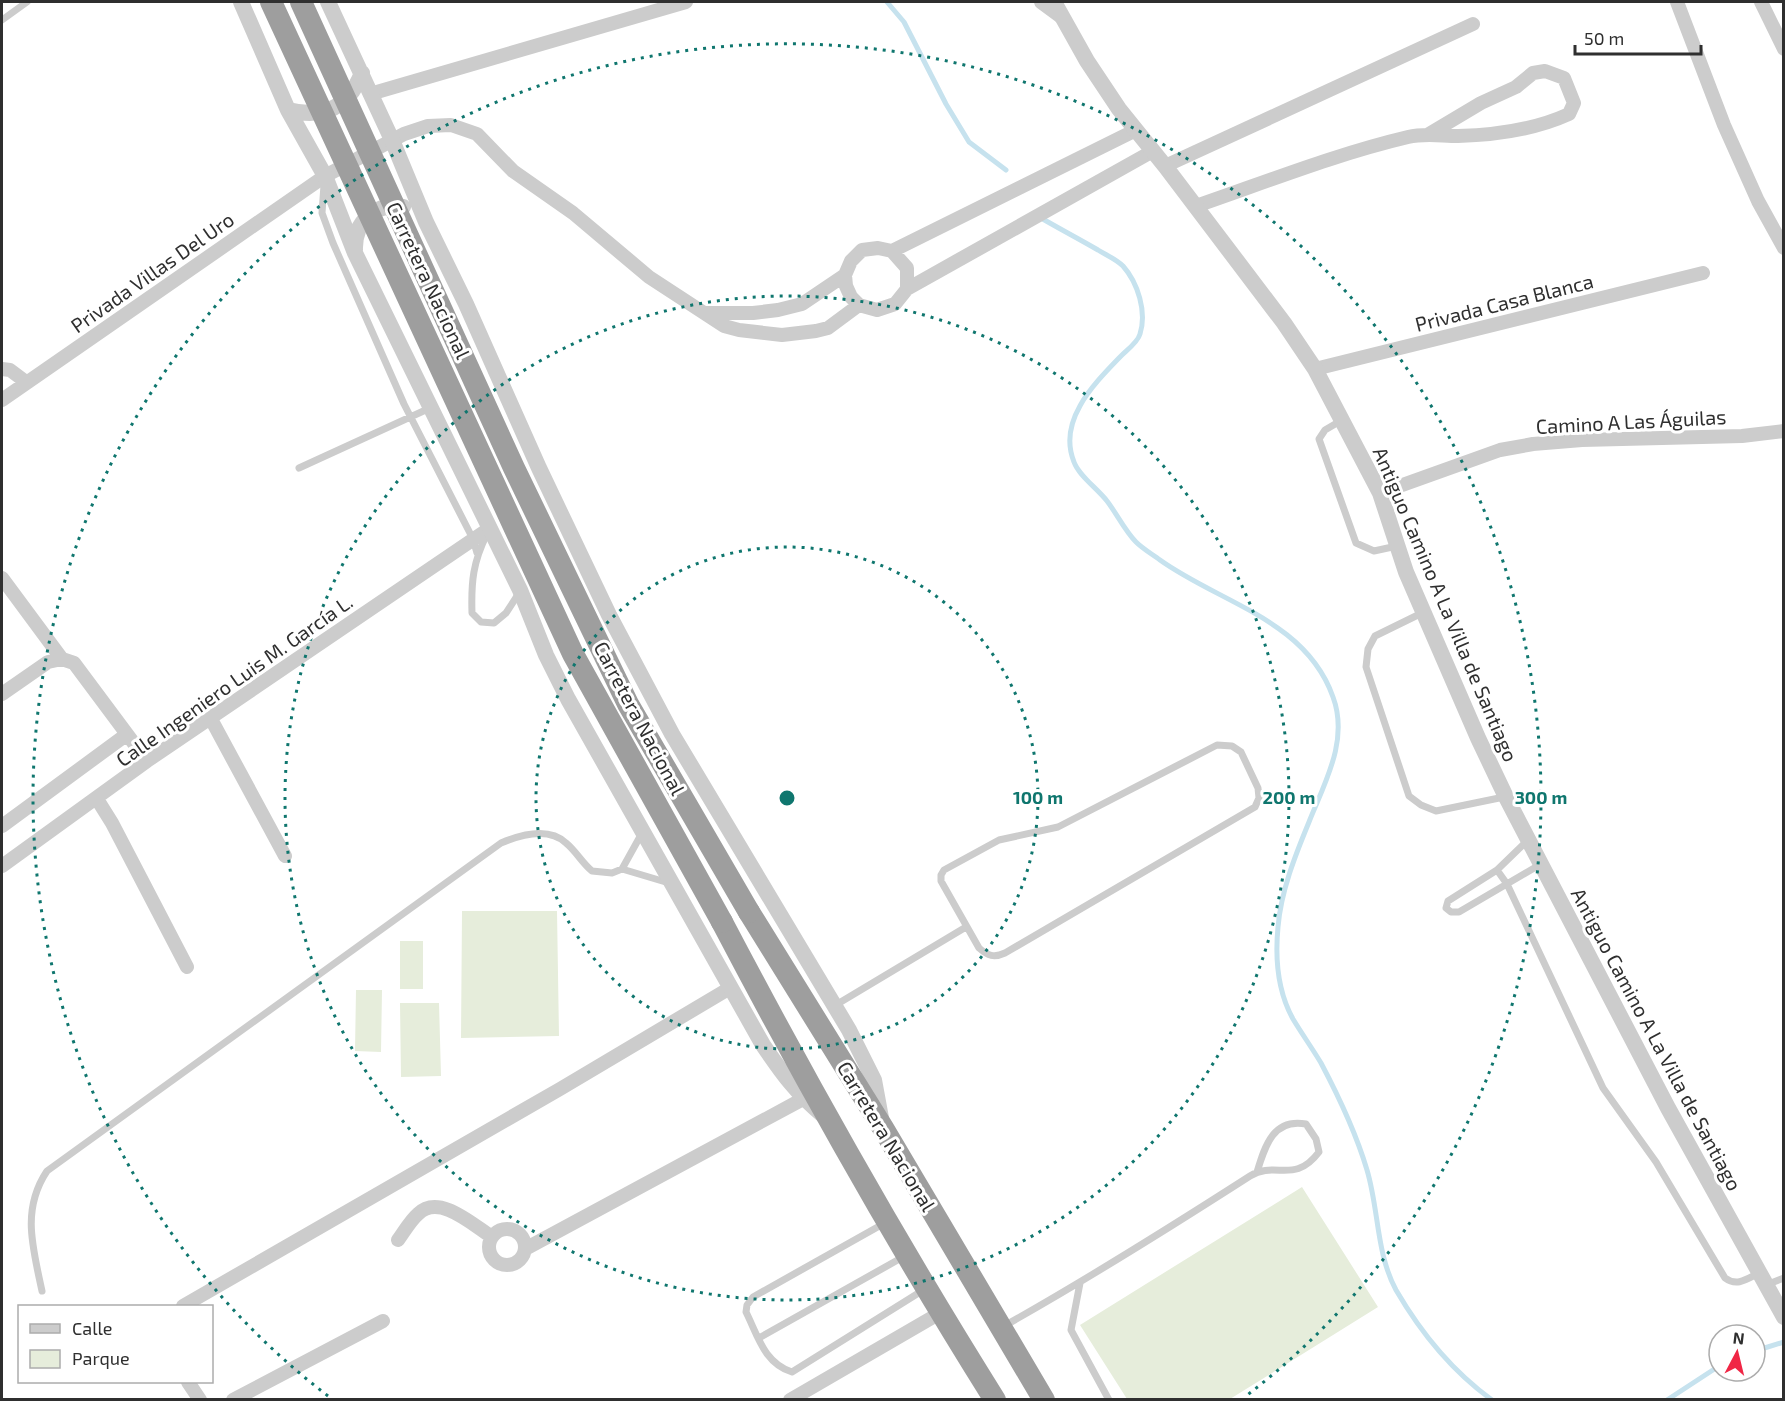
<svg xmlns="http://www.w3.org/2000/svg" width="1785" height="1401" viewBox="0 0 1785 1401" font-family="'Exo 2',sans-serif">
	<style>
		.green { fill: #e6eddb }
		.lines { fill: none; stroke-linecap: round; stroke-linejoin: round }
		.stream { stroke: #c6e2ee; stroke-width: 5 }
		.service { stroke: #ccc; stroke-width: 7 }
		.minor { stroke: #ccc; stroke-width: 14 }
		.tertiary { stroke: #ccc; stroke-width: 16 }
		.trunk { stroke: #9e9e9e; stroke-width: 22 }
		.trunk-bridge { stroke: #9e9e9e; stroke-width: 22 }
		.ring { fill: none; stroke: #0f766e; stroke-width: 3; stroke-dasharray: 3 6 }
		.labels { text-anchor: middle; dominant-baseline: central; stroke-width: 6; stroke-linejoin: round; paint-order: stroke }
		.street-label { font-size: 20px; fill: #2f2f2f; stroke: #fff }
		.centre { fill: #0f766e; stroke: #fff; stroke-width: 3 }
		.ring-label { font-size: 18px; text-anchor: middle; font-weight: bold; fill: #0f766e; stroke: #fff; stroke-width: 6; stroke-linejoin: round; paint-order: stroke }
	</style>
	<rect width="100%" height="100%" fill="#fff"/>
	<path class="green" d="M462,911H557L559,1036L461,1038Z
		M400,941H423V989H400Z
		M356,990H382L381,1052L355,1051Z
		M400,1003H439L441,1076L401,1077Z
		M1302,1187L1378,1307L1230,1399H1127L1080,1325Z"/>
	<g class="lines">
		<path class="stream" d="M887,2L904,22L946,104L969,142L1006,170
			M1041,218C1060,229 1079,239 1098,250C1106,255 1116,259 1123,266C1138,283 1147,312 1140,334C1138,342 1127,350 1121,356C1095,383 1057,420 1074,462C1079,476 1097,488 1107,501C1117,514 1125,531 1136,542C1143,549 1152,554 1160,560C1220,603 1306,620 1333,697C1349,740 1325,782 1309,822C1295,856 1281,891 1278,927C1275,958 1278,992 1293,1019C1302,1034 1312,1048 1321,1063C1339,1097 1356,1133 1367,1170C1379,1210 1376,1253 1396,1290C1421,1333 1452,1371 1492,1400
			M1755,1351L1784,1342
			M1667,1400L1719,1366"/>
		<path class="service" d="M2,20L27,2
			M324,185L322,213L333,243L404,404L473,539L477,553
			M1342,420L1325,430L1319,439L1356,543L1374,551L1397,546
			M299,468L430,408
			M487,534C473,562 471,582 472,613L481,622L494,623L506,613L519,593
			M1424,612L1375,636L1368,649L1366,667L1409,796L1421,805L1436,811L1504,797
			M1217,745L1232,746L1241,752L1258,788L1259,798L1255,807L1005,953C994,958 988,956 979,948L941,881V875L944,870L999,840L1058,827Z
			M642,833L622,869L669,883
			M1528,840L1497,870L1448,901L1446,908L1451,912H1459L1541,864
			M1497,870L1507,884L1603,1088L1656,1162L1725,1278C1737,1287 1747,1279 1759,1273
			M834,1006L966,927
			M883,1224L753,1297L747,1305L746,1312C758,1336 764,1363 792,1372L925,1289
			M1080,1283L1071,1330L1109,1400
			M1766,1285L1784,1278
			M42,1291C33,1248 21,1210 47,1171L501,843C520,835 549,827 566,843C576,851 582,863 592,871L612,873L622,869
			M1004,1326C1088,1279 1169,1228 1250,1176C1276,1160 1294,1185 1319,1152L1316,1139L1306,1124C1273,1118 1265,1146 1257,1172
			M759,1338L903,1257"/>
		<path class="minor" d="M1041,2L1060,16
			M1677,2L1724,125L1758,201L1784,248
			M1761,2L1784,49
			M370,94L686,2
			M1165,166L1473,24
			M1196,206C1266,182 1336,154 1408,137C1425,133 1441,136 1458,136C1496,135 1534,130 1569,114L1574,103L1564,78L1545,71L1533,73L1516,87L1481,103L1429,134
			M892,251L1136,130
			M907,289L1153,151
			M705,313H753L778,310L802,304L845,275L851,261L862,250L878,248L892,251L907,268V289L895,304L877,310L859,305L851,297L846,286L845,275
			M2,369L10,370L26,382
			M1315,369L1703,273
			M2,400L325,176L404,134L428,126L451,125L477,134L513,171L573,213L649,277L724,326L739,330L782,335L816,331L828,328L859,305
			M1380,493L1500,450L1533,444L1582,440L1742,436L1784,431
			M2,578L62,659
			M2,694L48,662L62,659L74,663L147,761
			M211,719L285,856
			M97,799L112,823L187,967
			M2,826L126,735
			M2,866L147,761L490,528
			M489 1247a18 18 0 1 1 36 0a18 18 0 1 1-36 0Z
			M398,1240C404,1232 410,1221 418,1214C439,1193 473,1225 492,1237
			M525,1249L803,1099
			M183,1306L560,1089L730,988
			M188,1382L200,1400
			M233,1400L383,1321
			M790,1400L940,1313"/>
		<path class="tertiary" d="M241,2L288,110L325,176L355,253L520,590L546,655L568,699L763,1045C782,1073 797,1094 824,1116
			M328,2L392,140L426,222L466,304L539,468L609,615L672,734L849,1030L874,1080L881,1118
			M1054,2L1087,61L1119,109L1165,166L1284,323L1315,369L1380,493L1406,572L1478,738L1506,797L1668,1108L1784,1317
			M288,110C324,119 348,108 362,73
			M355,250C354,223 374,202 403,207"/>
		<path class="trunk" d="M749,912L883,1128L1044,1400
			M722,922C807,1084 897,1244 995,1400"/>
		<path class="trunk-bridge" d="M271,2L573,654L722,922
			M301,2L514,468L628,704L749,912"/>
	</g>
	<g class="ring">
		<circle cx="787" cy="798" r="251"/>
		<circle cx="787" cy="798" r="502"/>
		<path d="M328 1396A754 754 0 1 1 1246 1396"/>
	</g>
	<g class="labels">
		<g class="street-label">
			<text transform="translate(152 272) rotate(-35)">Privada Villas Del Uro</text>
			<text transform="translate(429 280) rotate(65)">Carretera Nacional</text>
			<text transform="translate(1504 302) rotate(-14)">Privada Casa Blanca</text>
			<text transform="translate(1631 421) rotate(-3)">Camino A Las Águilas</text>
			<text transform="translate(1446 604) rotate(67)">Antiguo Camino A La Villa de Santiago</text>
			<text transform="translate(234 680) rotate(-35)">Calle Ingeniero Luis M. García L.</text>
			<text transform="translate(640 718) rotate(62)">Carretera Nacional</text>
			<text transform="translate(1657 1039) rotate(62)">Antiguo Camino A La Villa de Santiago</text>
			<text transform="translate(887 1136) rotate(59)">Carretera Nacional</text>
		</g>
	</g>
	<circle cx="787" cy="798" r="9" class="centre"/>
	<g class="ring-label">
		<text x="1038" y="804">100 m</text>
		<text x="1289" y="804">200 m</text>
		<text x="1541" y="804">300 m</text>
	</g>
	<rect width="1785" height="1401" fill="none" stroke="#2f2f2f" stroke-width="6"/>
	<rect x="18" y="1305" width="195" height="78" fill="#ffffff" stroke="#acacac" stroke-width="1.5"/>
	<rect x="30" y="1324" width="30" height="9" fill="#cccccc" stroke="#acacac" stroke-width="1.5"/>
	<text x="72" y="1335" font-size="18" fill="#2f2f2f">Calle</text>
	<rect x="30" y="1350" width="30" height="18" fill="#e6eddb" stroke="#acacac" stroke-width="1.5"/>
	<text x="72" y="1365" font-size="18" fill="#2f2f2f">Parque</text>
	<g transform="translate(1737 1353) rotate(7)"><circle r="28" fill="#ffffff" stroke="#acacac" stroke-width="1.5"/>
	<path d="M0-4.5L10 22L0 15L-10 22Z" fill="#f02645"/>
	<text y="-9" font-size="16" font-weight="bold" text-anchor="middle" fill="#2f2f2f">N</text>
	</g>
	<path d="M1575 45v9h126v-9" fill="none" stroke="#2f2f2f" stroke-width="3"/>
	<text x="1584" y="45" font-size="18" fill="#2f2f2f" stroke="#ffffff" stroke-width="4.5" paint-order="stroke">50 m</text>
</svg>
